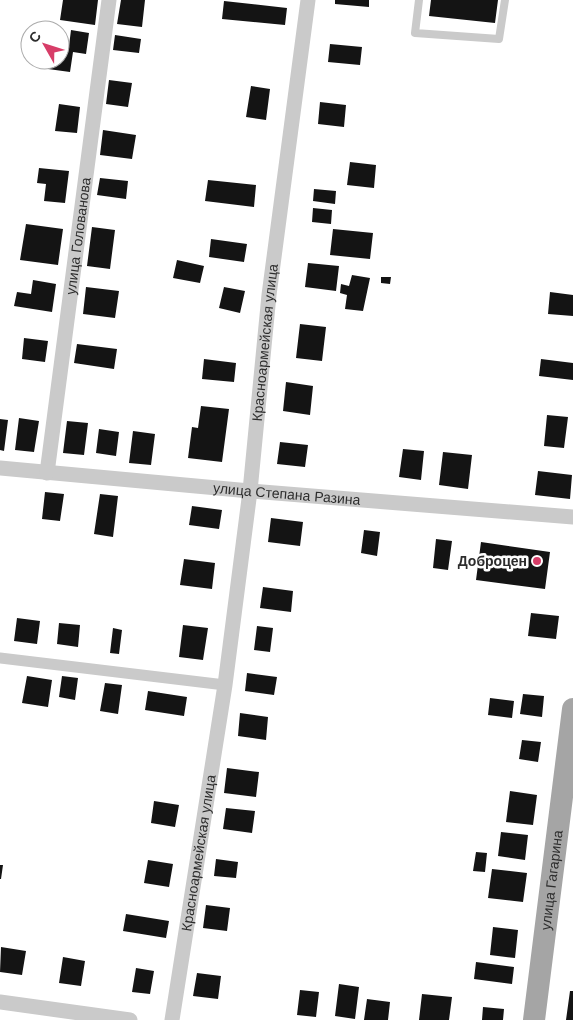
<svg xmlns="http://www.w3.org/2000/svg" width="573" height="1020" viewBox="0 0 573 1020" font-family="Helvetica,sans-serif">
	<style>
		.building { fill: #141414 }
		.lines { fill: none; stroke-linecap: round; stroke-linejoin: round }
		.service { stroke: #cacaca; stroke-width: 8 }
		.pedestrian { stroke: #cacaca; stroke-width: 11 }
		.minor { stroke: #cacaca; stroke-width: 15 }
		.primary { stroke: #a5a5a5; stroke-width: 22 }
		.poi-dot { fill: #d73d68; stroke: #fff; stroke-width: 2 }
		.labels { text-anchor: middle; dominant-baseline: central; stroke-width: 5; stroke-linejoin: round; paint-order: stroke }
		.street-label { font-size: 14px; fill: #2d2d2d; stroke: #fff }
		.poi-label { font-size: 14px; font-weight: bold; fill: #2d2d2d; stroke: #fff; text-anchor: end }
	</style>
	<rect width="100%" height="100%" fill="#fff"/>
	<path class="building" d="M63,0H98L95,25L60,20Z
		M121,0H145L142,27L117,24Z
		M335,0H369V7L335,4Z
		M431,0H498L495,23L429,16Z
		M224,1L287,8L285,25L222,19Z
		M71,30L89,33L86,54L73,52L70,72L48,69L49,60H60V45L69,46Z
		M115,35L141,39L139,53L113,50Z
		M330,44L362,47L360,65L328,62Z
		M109,80L132,83L128,107L106,104Z
		M251,86L270,89L266,120L246,117Z
		M320,102L346,105L344,127L318,124Z
		M59,104L80,107L77,133L55,131Z
		M103,130L136,135L132,159L100,155Z
		M350,162L376,165L374,188L347,185Z
		M39,168L69,171L65,203L44,201L46,184L37,183Z
		M100,178L128,181L126,199L97,195Z
		M208,180L256,185L254,207L205,201Z
		M314,189L336,191L335,204L313,201Z
		M313,208L332,210L331,224L312,222Z
		M26,224L63,229L58,265L20,260Z
		M92,227L115,230L110,269L87,266Z
		M333,229L373,233L370,259L330,255Z
		M211,239L247,244L244,262L209,257Z
		M177,260L204,266L200,283L173,278Z
		M308,263L339,266L336,291L305,287Z
		M352,275L370,278L363,311L345,309L347,295L340,293L341,284L349,286Z
		M381,277H391L390,284L381,283Z
		M33,280L56,284L52,312L14,306L17,292L31,294Z
		M86,287L119,291L115,318L83,314Z
		M224,287L245,291L240,313L219,308Z
		M550,292L573,295V316L548,314Z
		M300,324L326,327L322,361L296,358Z
		M24,338L48,341L45,362L22,359Z
		M77,344L117,349L114,369L74,363Z
		M204,359L236,363L234,382L202,379Z
		M541,359L573,363V380L539,376Z
		M286,382L313,386L310,415L283,411Z
		M201,406L229,409L222,462L188,458L192,427L198,428Z
		M547,415L568,417L564,448L544,446Z
		M19,418L39,421L34,452L15,450Z
		M0,419L8,420L4,451L0,450Z
		M67,421L88,423L84,455L63,453Z
		M99,429L119,432L116,456L96,453Z
		M133,431L155,434L151,465L129,463Z
		M280,442L308,445L305,467L277,464Z
		M403,449L424,451L421,480L399,477Z
		M443,452L472,455L468,489L439,485Z
		M538,471L572,475L570,499L535,495Z
		M45,492L64,494L60,521L42,519Z
		M100,494L118,496L113,537L94,534Z
		M192,506L222,510L219,529L189,525Z
		M271,518L303,522L300,546L268,542Z
		M364,530L380,532L377,556L361,553Z
		M436,539L452,541L448,570L433,568Z
		M481,542L550,552L545,589L476,580Z
		M184,559L215,563L212,589L180,585Z
		M263,587L293,591L291,612L260,608Z
		M531,613L559,616L556,639L528,636Z
		M17,618L40,621L37,644L14,641Z
		M59,623L80,625L78,647L57,644Z
		M183,625L208,628L203,660L179,657Z
		M257,626L273,628L270,652L254,650Z
		M113,628L122,630L119,654L110,653Z
		M247,673L277,677L274,695L245,691Z
		M27,676L52,680L48,707L22,703Z
		M62,676L78,678L75,700L59,697Z
		M105,683L122,685L118,714L100,711Z
		M148,691L187,697L184,716L145,710Z
		M523,694L544,696L542,717L520,714Z
		M490,698L514,701L512,718L488,715Z
		M240,713L268,717L266,740L238,736Z
		M522,740L541,742L538,762L519,759Z
		M227,768L259,772L256,797L224,793Z
		M510,791L537,795L533,825L506,822Z
		M154,801L179,805L175,827L151,823Z
		M226,808L255,811L252,833L223,829Z
		M501,832L528,835L525,860L498,856Z
		M476,852L487,853L485,872L473,871Z
		M216,859L238,862L236,878L214,876Z
		M148,860L173,864L169,887L144,883Z
		M0,865H3L1,879H0Z
		M492,869L527,873L523,902L488,898Z
		M206,905L230,908L227,931L203,928Z
		M126,914L169,921L166,938L123,931Z
		M493,927L518,930L515,958L490,955Z
		M1,947L26,951L22,975L0,972Z
		M63,957L85,961L81,986L59,983Z
		M476,962L514,967L512,984L474,979Z
		M136,968L154,971L150,994L132,992Z
		M197,973L221,976L218,999L193,996Z
		M339,984L359,987L355,1019L335,1016Z
		M300,990L319,992L316,1017L297,1015Z
		M570,991H573V1020H566Z
		M422,994L452,997L449,1020H419Z
		M367,999L390,1002L388,1020H364Z
		M483,1007L504,1009L503,1020H482Z"/>
	<g class="lines">
		<path class="service" d="M419,0L415,33L499,39L505,0"/>
		<path class="pedestrian" d="M0,658L225,685"/>
		<g class="minor">
			<path id="s1" d="M0,468L250,491L573,517"/>
			<path id="s2" d="M47,473L109,0"/>
			<path d="M0,1002L130,1020"/>
			<path id="s3" d="M172,1020L225,685L250,491L269,295L308,0"/>
		</g>
		<path class="primary" id="s4" d="M534,1020L573,709"/>
	</g>
	<circle class="poi-dot" cx="537" cy="561" r="5"/>
	<g class="labels">
		<g class="street-label">
			<text stroke="none"><textPath href="#s2" startOffset="239">улица Голованова</textPath></text>
			<text stroke="none"><textPath href="#s3" startOffset="684">Красноармейская улица</textPath></text>
			<text stroke="none"><textPath href="#s1" startOffset="288">улица Степана Разина</textPath></text>
			<text stroke="none"><textPath href="#s3" startOffset="169">Красноармейская улица</textPath></text>
			<text stroke="none"><textPath href="#s4" startOffset="141">улица Гагарина</textPath></text>
		</g>
		<g class="poi-label">
			<text x="527" y="561">Доброцен</text>
		</g>
	</g>
	<g transform="translate(45 45) rotate(309)"><circle r="24" fill="#ffffff" stroke="#ababab"/>
	<path d="M0-4L9 19L0 12L-9 19Z" fill="#d73d68"/>
	<text y="-8" font-size="14" font-weight="bold" text-anchor="middle" fill="#2d2d2d">С</text>
	</g>
</svg>
